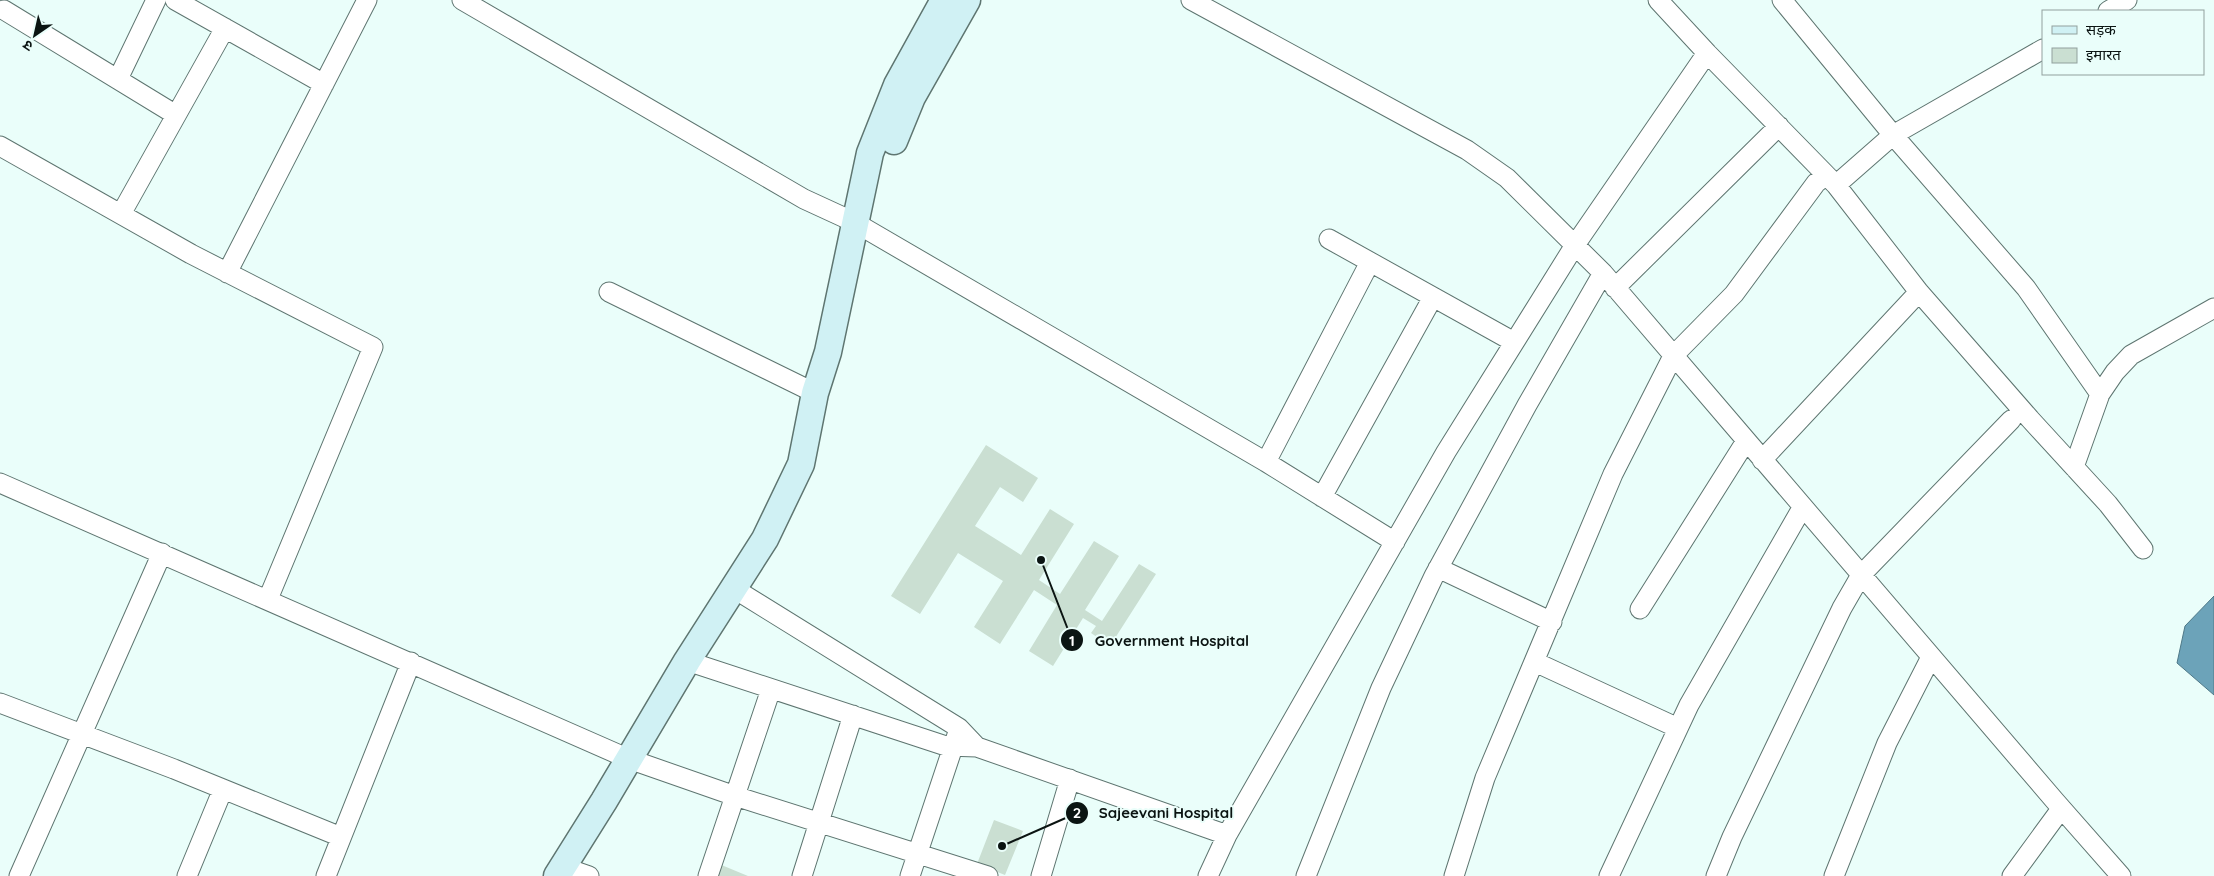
<svg xmlns="http://www.w3.org/2000/svg" width="2214" height="876" viewBox="0 0 2214 876" font-family="Quicksand,'Noto Sans Devanagari',sans-serif">
	<style>
		.water { fill: #6ca3b9; stroke: #4f7887 }
		.building { fill: #cadfd2 }
		.lines { fill: none; stroke-linecap: round; stroke-linejoin: round }
		.street-casing { stroke: #5e7570; stroke-width: 21 }
		.secondary-casing { stroke: #5e7570; stroke-width: 29 }
		.street { stroke: #fff; stroke-width: 19 }
		.secondary { stroke: #d0f1f4; stroke-width: 26 }
		.leader { fill: none; stroke: #0b1412; stroke-width: 2 }
		.callout-dot { fill: #0b1412; stroke: #eafefa; stroke-width: 2 }
		.mark-label { font-size: 15px; text-anchor: middle; font-weight: bold; fill: #fff }
		.callout-label { font-size: 15px; text-anchor: middle; font-weight: bold; fill: #0b1412; stroke: #eafefa; stroke-width: 4; stroke-linejoin: round; paint-order: stroke }
	</style>
	<rect width="100%" height="100%" fill="#eafefa"/>
	<path class="water" d="M2214,596V695L2177,663L2185,626Z"/>
	<path class="building" d="M986,445L1038,478L1023,502L1000,487L975,526L1021,555L1050,509L1074,524L1039,580L1060,594L1094,541L1119,556L1085,610L1102,621L1139,564L1156,574L1110,646L1091,633L1096,626L1083,618L1053,666L1029,651L1057,605L1034,590L1000,644L974,627L1003,581L958,553L920,614L891,596Z
		M994,820L1023,831L1005,875L977,864Z
		M719,864L748,876H714Z"/>
	<g class="lines">
		<g class="street-casing">
			<path id="street" d="M175,0L324,84
				M462,0L804,199L854,222L1266,462L1395,542
				M1191,0L1467,150L1507,178L1603,273L2055,801L2121,876
				M1658,0L1707,53
				M1782,0L1893,135L2026,288L2100,394
				M4,10L176,115
				M2108,11L2127,0
				M118,79L156,0
				M0,146L191,254L373,347L268,599
				M1836,185L1893,135L2043,49
				M121,214L225,28
				M1329,239L1514,342
				M227,273L367,0
				M1615,288L1779,126
				M609,292L815,393
				M1762,460L1919,292
				M1266,462L1370,262
				M2074,467L2100,394L2115,372L2131,355L2214,308
				M0,483L629,759L735,796L988,876
				M1322,497L1433,297
				M1438,568L1552,622
				M733,588L959,728L977,747L1227,835
				M1640,609L1746,441
				M687,661L946,746L977,747
				M1535,662L1678,728
				M0,703L174,769L341,837
				M563,867L589,876
				M19,876L162,553
				M187,876L223,789
				M326,876L411,662
				M708,876L771,689
				M802,876L853,715
				M910,876L957,735
				M1041,876L1070,779
				M1208,876L1227,835L1446,452L1575,245L1707,53L1836,185L1919,292L2030,419L2108,504L2143,549
				M1306,876L1381,688L1434,576L1527,405L1603,273
				M1454,876L1485,778L1613,474L1673,356L1734,294L1816,183L1826,175
				M1609,876L1689,705L1802,508
				M1716,876L1732,837L1842,608L1861,575L2011,420
				M1834,876L1887,743L1931,657
				M2012,876L2061,809"/>
		</g>
		<g class="secondary-casing">
			<path id="secondary" d="M894,141L912,97L967,0
				M557,876L604,801L687,661L765,539L801,464L815,393L828,352L870,153L897,85L944,0"/>
		</g>
		<use href="#street" class="street"/>
		<use href="#secondary" class="secondary"/>
	</g>
	<path class="leader" d="M1041 560L1072 640M1002 846L1077 813"/>
	<g class="callout-dot">
		<circle cx="1041" cy="560" r="5"/>
		<circle cx="1002" cy="846" r="5"/>
		<circle cx="1072" cy="640" r="12"/>
		<circle cx="1077" cy="813" r="12"/>
	</g>
	<g class="mark-label">
		<text x="1072" y="646">1</text>
		<text x="1077" y="818">2</text>
	</g>
	<g class="callout-label">
		<text x="1172" y="646">Government Hospital</text>
		<text x="1166" y="818">Sajeevani Hospital</text>
	</g>
	<rect x="2042" y="10" width="162" height="65" fill="#eafefa" stroke="#91a09d"/>
	<rect x="2052" y="26" width="25" height="8" fill="#d0f1f4" stroke="#91a09d"/>
	<text x="2086" y="35" font-size="15" fill="#0b1412">सड़क</text>
	<rect x="2052" y="48" width="25" height="15" fill="#cadfd2" stroke="#91a09d"/>
	<text x="2086" y="60" font-size="15" fill="#0b1412">इमारत</text>
	<g transform="translate(35 35) rotate(214)" stroke="#eafefa" stroke-width="4" paint-order="stroke">
	<path d="M0-4L9 19L0 12L-9 19Z" fill="#0b1412"/>
	<text y="-8" font-size="14" font-weight="bold" text-anchor="middle" fill="#0b1412">उ</text>
	</g>
</svg>
